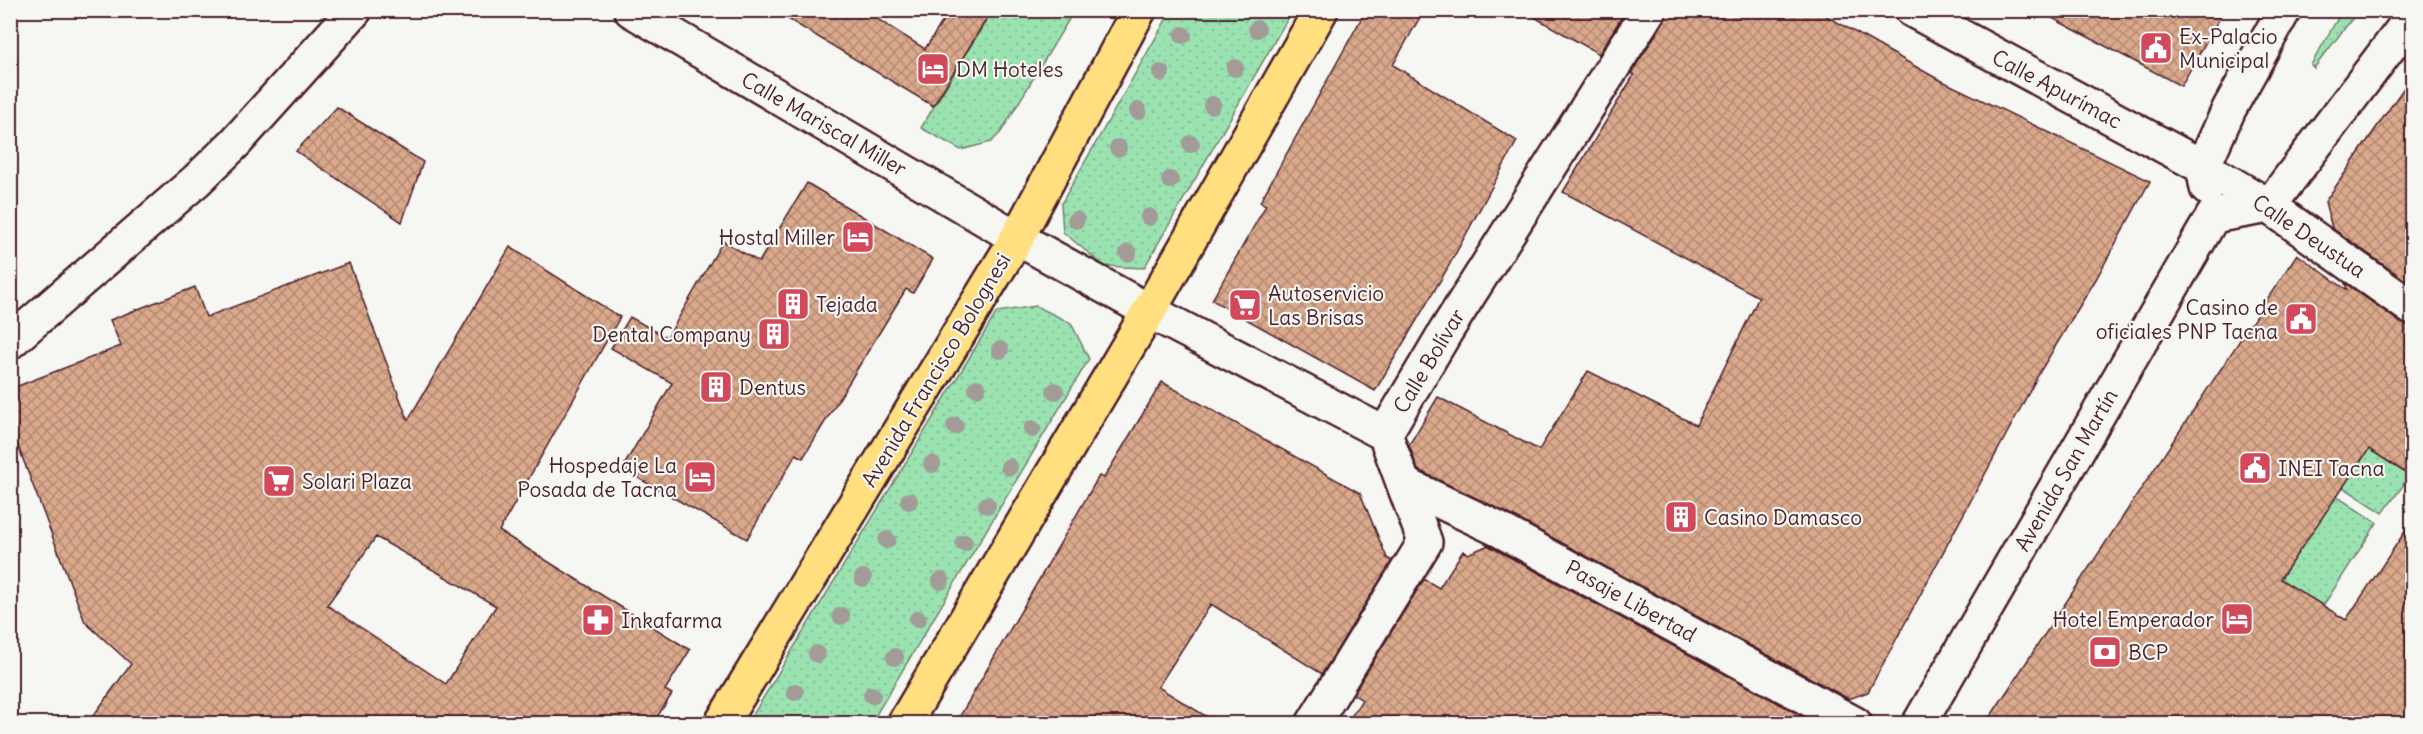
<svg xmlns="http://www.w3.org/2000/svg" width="2423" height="734" viewBox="0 0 2423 734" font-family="Delius,sans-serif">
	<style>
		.grass { fill: url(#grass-dots); stroke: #72816e; stroke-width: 1.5 }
		.building { fill: url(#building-cross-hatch); stroke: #4a1f2b; stroke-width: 1.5; fill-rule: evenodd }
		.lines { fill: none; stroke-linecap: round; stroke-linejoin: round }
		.street-casing { stroke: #4a1f2b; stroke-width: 38 }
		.secondary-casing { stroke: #4a1f2b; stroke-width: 38 }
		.primary-casing { stroke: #4a1f2b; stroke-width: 38 }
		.street { stroke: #f6f6f2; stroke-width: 33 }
		.secondary { stroke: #f6f6f2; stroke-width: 33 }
		.primary { stroke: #ffdf80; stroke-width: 33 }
		.tree { fill: #a29b97 }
		.labels { text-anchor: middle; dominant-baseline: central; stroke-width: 4.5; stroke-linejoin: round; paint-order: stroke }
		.poi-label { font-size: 21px; fill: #4a1f2b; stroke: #f6f6f2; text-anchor: start }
		.street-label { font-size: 21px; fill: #4a1f2b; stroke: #f6f6f2 }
	</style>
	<defs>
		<pattern id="grass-dots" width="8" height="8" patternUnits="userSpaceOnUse" patternTransform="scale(1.5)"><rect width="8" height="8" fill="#9ae3b1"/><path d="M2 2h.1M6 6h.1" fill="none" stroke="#86c298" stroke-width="1.8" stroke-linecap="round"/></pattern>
		<pattern id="building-cross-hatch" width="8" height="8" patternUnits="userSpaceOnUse" patternTransform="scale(1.5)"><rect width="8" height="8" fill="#daa98c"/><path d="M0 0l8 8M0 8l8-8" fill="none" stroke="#b38973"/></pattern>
	</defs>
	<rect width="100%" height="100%" fill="#f6f6f2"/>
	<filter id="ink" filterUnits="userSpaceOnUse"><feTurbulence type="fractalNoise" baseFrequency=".0167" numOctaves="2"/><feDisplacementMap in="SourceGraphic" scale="12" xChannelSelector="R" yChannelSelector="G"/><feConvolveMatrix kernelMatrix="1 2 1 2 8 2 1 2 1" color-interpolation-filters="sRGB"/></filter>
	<g filter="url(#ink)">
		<path class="grass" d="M992,11H1074L1001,132L991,142L961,150L921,128Z
			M1171,11H1292L1144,268L1104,266L1063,232L1061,204Z
			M2342,11H2358L2314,68L2311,65Z
			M1036,306L1071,323L1089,359L871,723H748L997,312Z
			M2369,449L2410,476L2383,513L2343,487Z
			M2336,496L2377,523L2323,606L2280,580Z"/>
		<path class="building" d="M773,10H863L925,49L950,10H992L933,106Z
			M1366,10H1424L1393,65L1517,141L1446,271L1375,391L1212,300L1266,205L1260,202Z
			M1522,10H1626L1599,54Z
			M1668,10H1816L1934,77L2150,181L2096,279L2041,370L1868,692L1849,699L1507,513L1418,470L1409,445L1438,397L1539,450L1588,371L1696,425L1759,297L1563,192L1634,75L1631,73L1665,20Z
			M2037,10H2224L2181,86Z
			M2412,76V285L2332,228L2325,202Z
			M337,107L423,162L402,222L296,151Z
			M807,183L933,259L913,293L906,289L803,458L796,454L747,539L622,469L672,383L611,348L630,317L667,338L723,241L759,262Z
			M510,247L620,317L499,531L690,650L665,690L672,694L653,723H88L131,664L85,622L10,425V389L121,346L110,320L195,287L206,317L349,263L408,420ZM376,537L496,606L446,684L327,605Z
			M2297,254L2347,290L2345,283L2401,323L2412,326V477L2369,449L2280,579L2346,620L2412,521V723H1986Z
			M1162,382L1360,493L1387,558L1392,561L1322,674L1211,604L1158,687L1217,723H956L1099,476L1104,478Z
			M1489,545V546L1802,716L1782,723H1347L1362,700L1353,694L1424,579L1439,588L1463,551L1468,554Z"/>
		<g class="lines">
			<g class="street-casing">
				<path id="street" d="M1912,10L2203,167L2269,206L2412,308
					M2207,188L2203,167L2229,109L2284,10
					M1149,311L1385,434
					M1385,434L1446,331L1649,10
					M1404,484L1498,529L1855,724
					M1313,724L1425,542L1385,434
					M1919,724L2213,216L2269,206L2412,17"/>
			</g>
			<g class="secondary-casing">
				<path id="secondary" d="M631,10L1017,238L1149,311
					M10,342L197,180L235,143L355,10"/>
			</g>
			<g class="primary-casing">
				<path id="primary" d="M721,724L1017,238L1139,10
					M904,724L1149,311L1321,10"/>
			</g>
			<use href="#street" class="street"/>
			<use href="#secondary" class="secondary"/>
			<use href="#primary" class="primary"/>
		</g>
		<g class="tree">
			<circle cx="1257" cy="29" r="9"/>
			<circle cx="1183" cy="35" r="9"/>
			<circle cx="1235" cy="68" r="9"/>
			<circle cx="1161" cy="73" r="9"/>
			<circle cx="1212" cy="105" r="9"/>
			<circle cx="1138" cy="111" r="9"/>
			<circle cx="1191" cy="144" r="9"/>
			<circle cx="1118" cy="148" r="9"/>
			<circle cx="1170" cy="180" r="9"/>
			<circle cx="1149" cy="217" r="9"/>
			<circle cx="1076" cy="220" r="9"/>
			<circle cx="1128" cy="253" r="9"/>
			<circle cx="1000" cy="350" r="9"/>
			<circle cx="977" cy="388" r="9"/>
			<circle cx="1055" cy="391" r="9"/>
			<circle cx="955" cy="426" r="9"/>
			<circle cx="1032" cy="429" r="9"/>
			<circle cx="932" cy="464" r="9"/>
			<circle cx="1009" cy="467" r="9"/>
			<circle cx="909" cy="501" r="9"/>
			<circle cx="987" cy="505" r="9"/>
			<circle cx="887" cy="540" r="9"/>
			<circle cx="964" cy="543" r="9"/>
			<circle cx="863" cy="578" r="9"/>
			<circle cx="941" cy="581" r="9"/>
			<circle cx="841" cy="616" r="9"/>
			<circle cx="918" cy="619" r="9"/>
			<circle cx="817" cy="654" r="9"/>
			<circle cx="895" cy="657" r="9"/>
			<circle cx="795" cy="692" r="9"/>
			<circle cx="872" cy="695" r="9"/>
		</g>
	</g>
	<defs>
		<g id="civic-square" transform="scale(1.725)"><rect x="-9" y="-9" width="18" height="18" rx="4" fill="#d1495b" stroke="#f6f6f2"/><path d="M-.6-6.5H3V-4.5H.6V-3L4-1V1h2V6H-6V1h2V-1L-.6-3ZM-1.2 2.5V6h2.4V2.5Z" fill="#fff"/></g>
		<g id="hotel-square" transform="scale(1.725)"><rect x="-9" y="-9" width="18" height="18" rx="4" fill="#d1495b" stroke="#f6f6f2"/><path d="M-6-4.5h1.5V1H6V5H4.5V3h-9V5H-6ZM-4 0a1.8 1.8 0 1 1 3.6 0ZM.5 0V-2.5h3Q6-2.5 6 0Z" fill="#fff"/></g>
		<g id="building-square" transform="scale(1.725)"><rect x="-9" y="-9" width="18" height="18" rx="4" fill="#d1495b" stroke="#f6f6f2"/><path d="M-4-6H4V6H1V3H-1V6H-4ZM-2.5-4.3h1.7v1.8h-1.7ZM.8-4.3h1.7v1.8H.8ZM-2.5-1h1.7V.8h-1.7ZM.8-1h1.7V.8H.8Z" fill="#fff"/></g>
		<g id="supermarket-square" transform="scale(1.725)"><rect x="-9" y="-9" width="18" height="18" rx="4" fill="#d1495b" stroke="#f6f6f2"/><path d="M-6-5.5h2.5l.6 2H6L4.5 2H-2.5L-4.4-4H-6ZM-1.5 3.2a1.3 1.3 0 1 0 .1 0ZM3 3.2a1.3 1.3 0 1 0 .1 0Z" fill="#fff"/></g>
		<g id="pharmacy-square" transform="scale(1.725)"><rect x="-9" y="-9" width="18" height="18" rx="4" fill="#d1495b" stroke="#f6f6f2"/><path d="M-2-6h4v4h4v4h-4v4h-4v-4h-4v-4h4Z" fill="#fff"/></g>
		<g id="bank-square" transform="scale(1.725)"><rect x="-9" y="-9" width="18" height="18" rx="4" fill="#d1495b" stroke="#f6f6f2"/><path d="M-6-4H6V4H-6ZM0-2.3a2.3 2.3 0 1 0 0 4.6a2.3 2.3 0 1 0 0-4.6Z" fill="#fff"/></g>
	</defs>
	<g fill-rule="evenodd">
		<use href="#civic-square" x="2156" y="48"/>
		<use href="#hotel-square" x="933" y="69"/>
		<use href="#hotel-square" x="858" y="237"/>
		<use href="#building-square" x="793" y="304"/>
		<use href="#supermarket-square" x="1245" y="305"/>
		<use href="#civic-square" x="2301" y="319"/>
		<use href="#building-square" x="774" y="334"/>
		<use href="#building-square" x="716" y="387"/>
		<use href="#civic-square" x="2255" y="468"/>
		<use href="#hotel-square" x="700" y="477"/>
		<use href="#supermarket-square" x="279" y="481"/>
		<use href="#building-square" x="1681" y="517"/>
		<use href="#hotel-square" x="2237" y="619"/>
		<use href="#pharmacy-square" x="598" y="620"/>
		<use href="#bank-square" x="2105" y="652"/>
	</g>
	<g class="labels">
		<g class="poi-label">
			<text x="2179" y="36">Ex-Palacio<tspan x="2179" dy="24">Municipal</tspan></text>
			<text x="956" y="69">DM Hoteles</text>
			<text x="835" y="237" text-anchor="end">Hostal Miller</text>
			<text x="1268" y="293">Autoservicio<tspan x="1268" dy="24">Las Brisas</tspan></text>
			<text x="816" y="304">Tejada</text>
			<text x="2278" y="307" text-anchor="end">Casino de<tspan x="2278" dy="24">oficiales PNP Tacna</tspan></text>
			<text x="751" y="334" text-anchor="end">Dental Company</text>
			<text x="739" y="387">Dentus</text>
			<text x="677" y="465" text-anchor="end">Hospedaje La<tspan x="677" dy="24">Posada de Tacna</tspan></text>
			<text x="2278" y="468">INEI Tacna</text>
			<text x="302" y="481">Solari Plaza</text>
			<text x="1704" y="517">Casino Damasco</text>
			<text x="2214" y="619" text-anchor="end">Hotel Emperador</text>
			<text x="621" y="620">Inkafarma</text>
			<text x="2128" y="652">BCP</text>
		</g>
		<g class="street-label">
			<text transform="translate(2057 89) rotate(28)">Calle Apurímac</text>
			<text transform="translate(824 124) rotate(30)">Calle Mariscal Miller</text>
			<text transform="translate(2309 236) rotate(34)">Calle Deustua</text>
			<text transform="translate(1429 361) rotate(-59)">Calle Bolívar</text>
			<text transform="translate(936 370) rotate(-59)">Avenida Francisco Bolognesi</text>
			<text transform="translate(2066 470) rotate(-60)">Avenida San Martín</text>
			<text transform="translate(1631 601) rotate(29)">Pasaje Libertad</text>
		</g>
	</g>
	<rect width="2423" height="734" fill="none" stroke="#f6f6f2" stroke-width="36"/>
	<rect x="18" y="18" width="2387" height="698" fill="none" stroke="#4a1f2b" stroke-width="2" filter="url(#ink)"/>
</svg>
